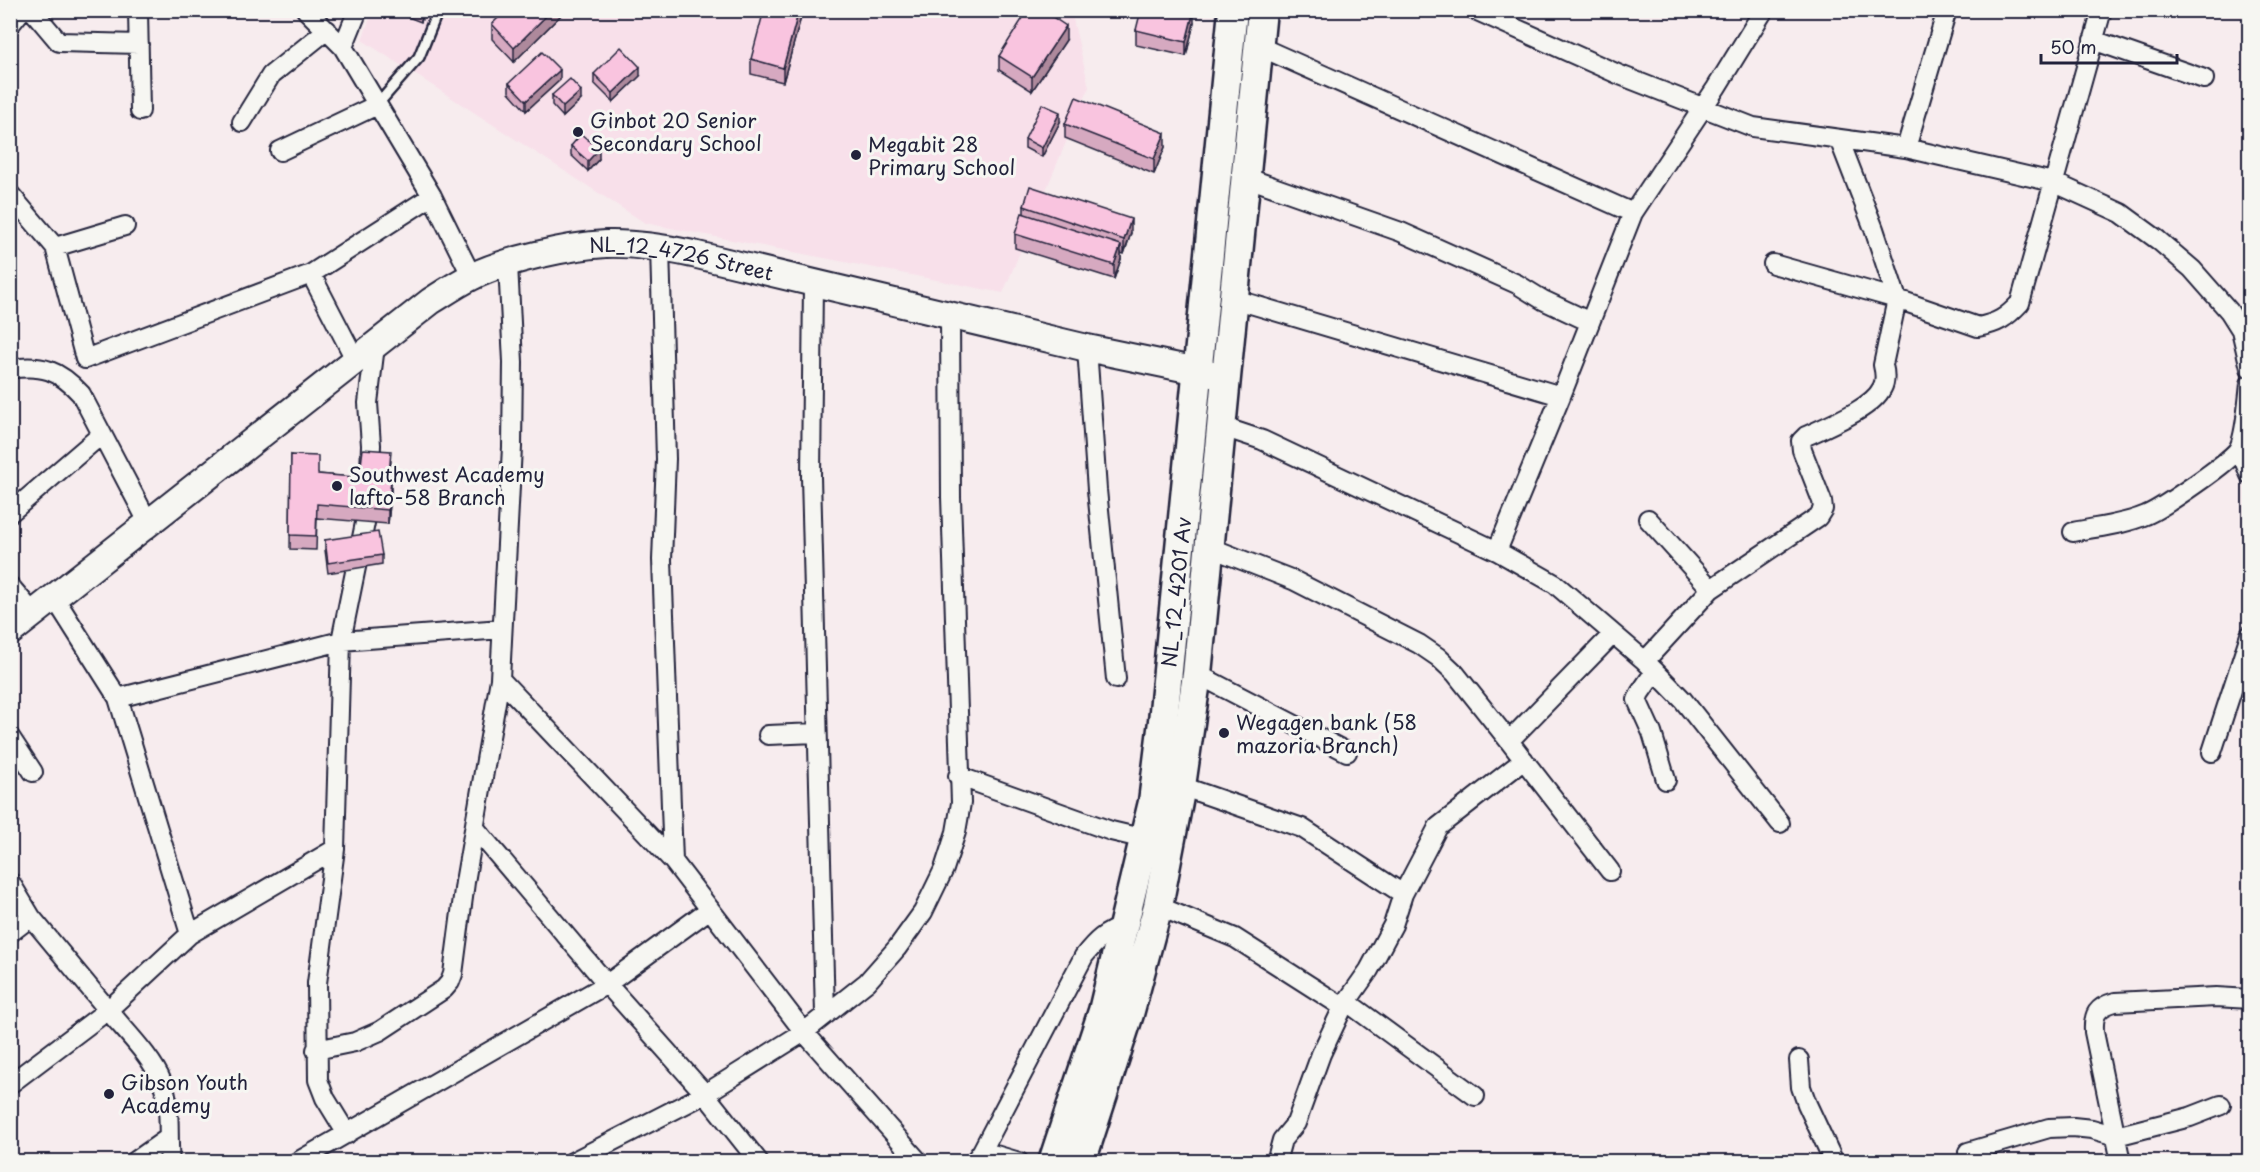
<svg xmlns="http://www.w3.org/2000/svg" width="2260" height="1172" viewBox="0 0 2260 1172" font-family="'Playpen Sans',sans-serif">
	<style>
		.built { fill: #f8e0ea }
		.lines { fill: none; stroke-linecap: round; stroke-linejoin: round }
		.lane-casing { stroke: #22223b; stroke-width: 14 }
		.street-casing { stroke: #22223b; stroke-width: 22 }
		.secondary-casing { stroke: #22223b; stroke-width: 30 }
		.primary-casing { stroke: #22223b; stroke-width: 33 }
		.lane { stroke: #f6f6f2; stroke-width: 9 }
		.street { stroke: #f6f6f2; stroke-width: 18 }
		.secondary { stroke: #f6f6f2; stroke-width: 26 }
		.primary { stroke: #f6f6f2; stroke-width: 28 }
		.wall { fill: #d6a9c0; stroke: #22223b; stroke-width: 1.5 }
		.shaded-wall { fill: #ae899c; stroke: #22223b; stroke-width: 1.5 }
		.building { fill: #f9c4df; stroke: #22223b; stroke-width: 1.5 }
		.poi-dot { fill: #22223b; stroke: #f6f6f2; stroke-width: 2 }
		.labels { text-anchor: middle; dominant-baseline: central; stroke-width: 6; stroke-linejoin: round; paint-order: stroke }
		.poi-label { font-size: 20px; fill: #22223b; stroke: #f6f6f2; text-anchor: start }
		.street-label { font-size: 20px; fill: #22223b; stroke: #f6f6f2 }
	</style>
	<rect width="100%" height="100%" fill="#f7ecee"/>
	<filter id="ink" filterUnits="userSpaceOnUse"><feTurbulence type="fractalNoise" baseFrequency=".0167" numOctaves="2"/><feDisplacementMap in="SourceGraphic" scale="12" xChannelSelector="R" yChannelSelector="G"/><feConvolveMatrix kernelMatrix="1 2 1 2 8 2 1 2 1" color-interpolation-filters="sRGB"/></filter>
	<g filter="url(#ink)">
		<path class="built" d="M373,10L1071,11L1089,87L1003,293L645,223L362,40Z"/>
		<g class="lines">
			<g class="lane-casing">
				<path id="lane" d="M377,105L419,57L438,10"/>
			</g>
			<g class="street-casing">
				<path id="street" d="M32,10L59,42L139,44
					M138,10L140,111
					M306,10L343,47L432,196L472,277
					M1475,10L1620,75L1753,127L1906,148L2053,182L2121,213L2158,240L2192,269L2229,311L2241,330L2250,368
					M10,25L22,10
					M2093,40L2204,79
					M1258,46L1633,213
					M343,47L358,10
					M242,122L271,75L327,30
					M1906,148L1947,10
					M280,151L377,105
					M1245,177L1401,232L1517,284L1543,300L1590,322
					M10,194L55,247L85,359L311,274L432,196
					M55,247L125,226
					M660,248L666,459L662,560L673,861
					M1773,264L1897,299L1978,327C1998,323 2006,318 2020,303L2102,10
					M311,274L355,359
					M813,283L811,477L825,1014
					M1234,299L1561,396
					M1087,348L1097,490L1116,679
					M10,369C42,364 59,370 81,394L149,524
					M1220,426L1262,440L1497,551L1555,584L1645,661L1683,700L1780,823
					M2239,448L2250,475
					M370,472L371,445L368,403L375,346
					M10,513L102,434
					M1648,519L1711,589
					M2073,532C2097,527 2123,525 2146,515C2161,509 2233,460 2239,448C2246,433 2248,400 2250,384
					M1209,547L1293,580L1419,644L1438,657L1455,673L1509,741L1610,871
					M1497,551L1561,396L1633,213L1716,88L1764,10
					M10,586L33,613
					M54,597L118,698L341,641L502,629
					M1645,661L1711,589L1818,517L1823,509L1822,501L1802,450L1801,441L1806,436C1827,426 1872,409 1882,388C1886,381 1885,373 1883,365L1897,299L1874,229L1839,139
					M1655,671L1640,693L1637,700L1652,733L1666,780
					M1197,674L1347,752
					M500,679L673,861L804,1032L919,1162
					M118,698L190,934
					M768,735L816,733
					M10,737L33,772
					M1509,741L1613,634
					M2212,752L2250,635
					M958,776L1111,831L1145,839
					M1181,786L1302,828L1403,894L1438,827L1524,760
					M475,828L607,984L705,1094L759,1162
					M10,882L31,917L108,1010L10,1084
					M1158,906L1235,938L1343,1007
					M10,933L31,917
					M1347,1002L1475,1096
					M316,1050L355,1042L380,1031L444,989L450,982L453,974L465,882L500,679L512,447L513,362L508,264
					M1799,1060L1801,1087L1807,1104L1834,1162
					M347,1134L325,1098L318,1080L317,983L335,849L341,641L366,518L368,499
					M982,1151L1019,1162
					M1968,1152L2049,1128L2073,1127L2092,1129L2116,1136L2190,1117L2221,1105
					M134,1162L168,1138
					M170,1162C167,1136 172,1105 162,1082C152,1057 125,1031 108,1010L190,934L335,849
					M297,1162L607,984L710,909
					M572,1162L705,1094L804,1032L867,982L897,948L923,912L944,869L956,832L961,803L951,497L950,315
					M974,1162L982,1151L1084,956C1096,941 1105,932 1124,926
					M1276,1162L1282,1140L1296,1123L1321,1054L1343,1007L1369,970L1393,925L1403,894
					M2121,1162L2094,1032C2093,1014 2097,1007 2115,1002L2216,997L2250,999"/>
			</g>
			<g class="secondary-casing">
				<g id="secondary">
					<path id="s1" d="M10,632L431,301C444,293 457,284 471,277C505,260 568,246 606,244C635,243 665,248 693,254L1087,348L1217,375"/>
				</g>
			</g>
			<g class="primary-casing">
				<g id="primary">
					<path id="s2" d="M1053,1162L1103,1011L1153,802L1163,721L1233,10"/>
					<path d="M1081,1162L1129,1014L1158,906L1181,786L1197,674L1262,10"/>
				</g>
			</g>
			<use href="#lane" class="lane"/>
			<use href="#street" class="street"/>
			<use href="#secondary" class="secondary"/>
			<use href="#primary" class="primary"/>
		</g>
		<path class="wall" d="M395,10H425L421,22L395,12Z
			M566,10L514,62L492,39V24Z
			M803,10L783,82L751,74V59Z
			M1194,23L1186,56L1136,45V30Z
			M1066,40L1032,91L999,70V56Z
			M594,74L640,76L613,102L594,83Z
			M560,80L526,111L509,92V83Z
			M552,95L581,100L563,117L552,105Z
			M1060,122L1042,157L1025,148V139Z
			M1065,124L1165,147L1154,174L1065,138Z
			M571,146L599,159L588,171L571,155Z
			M1024,206L1131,233L1124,254L1121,253V259L1114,279L1015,248V234L1024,214Z
			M291,455L318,474L360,478V473L391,461L390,480L391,494L388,524L317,518L316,550L290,549Z
			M325,540L382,555V564L328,573L325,550Z"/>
		<path class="shaded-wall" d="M421,10H425L421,22Z
			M552,10H566L514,62V48Z
			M799,10H803L783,82V68Z
			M1194,10V23L1186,56V42Z
			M1066,26V40L1032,91V77Z
			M640,67V76L613,102V93Z
			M560,70V80L526,111V101Z
			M581,91V100L563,117V107Z
			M1060,112V122L1042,157V148Z
			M1165,133V147L1154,174V159Z
			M599,149V159L588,171V161Z
			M1131,219V233L1124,254V240Z
			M1121,245V259L1114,279V265Z
			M391,480V494L388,524V510Z"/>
		<path class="building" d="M506,10H552L514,48L492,24Z
			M764,10H799L783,68L751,59Z
			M1028,10H1042L1066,26L1032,77L999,56Z
			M1141,10H1194L1186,42L1136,30Z
			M621,47L640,67L613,93L594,74Z
			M542,52L560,70L526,101L509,83Z
			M570,79L581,91L563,107L552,95Z
			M1076,97L1165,133L1154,159L1065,124Z
			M1042,104L1060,112L1042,148L1025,139Z
			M581,134L599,149L588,161L571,146Z
			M1030,186L1131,219L1124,240L1024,206Z
			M1022,213L1121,245L1114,265L1015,234Z
			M363,449L391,451L389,476L360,473Z
			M291,455L318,456V474L391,480L388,510L317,504L316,536L290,535Z
			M378,532L382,555L328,563L325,540Z"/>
	</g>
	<g class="poi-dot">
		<circle cx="578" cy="132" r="6"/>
		<circle cx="856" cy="155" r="6"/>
		<circle cx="337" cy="486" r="6"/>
		<circle cx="1224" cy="733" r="6"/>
		<circle cx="109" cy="1094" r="6"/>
	</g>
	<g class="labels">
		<g class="poi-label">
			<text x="590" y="120">Ginbot 20 Senior<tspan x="590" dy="23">Secondary School</tspan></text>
			<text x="868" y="144">Megabit 28<tspan x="868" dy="23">Primary School</tspan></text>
			<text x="349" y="474">Southwest Academy<tspan x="349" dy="23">lafto-58 Branch</tspan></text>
			<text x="1236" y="722">Wegagen bank (58<tspan x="1236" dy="23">mazoria Branch)</tspan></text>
			<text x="121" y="1082">Gibson Youth<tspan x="121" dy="23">Academy</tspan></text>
		</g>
		<g class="street-label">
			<text stroke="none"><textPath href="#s1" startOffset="798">NL_12_4726 Street</textPath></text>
			<text stroke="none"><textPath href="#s2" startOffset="585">NL_12_4201 Av</textPath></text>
		</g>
	</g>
	<rect width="2260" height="1172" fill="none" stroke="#f6f6f2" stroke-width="36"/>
	<rect x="18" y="18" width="2224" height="1136" fill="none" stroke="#22223b" stroke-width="2" filter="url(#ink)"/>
	<path d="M2041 54v9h136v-9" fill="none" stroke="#22223b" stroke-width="3"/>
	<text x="2050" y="54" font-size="18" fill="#22223b" stroke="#f6f6f2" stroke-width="4.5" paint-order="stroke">50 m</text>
</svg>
